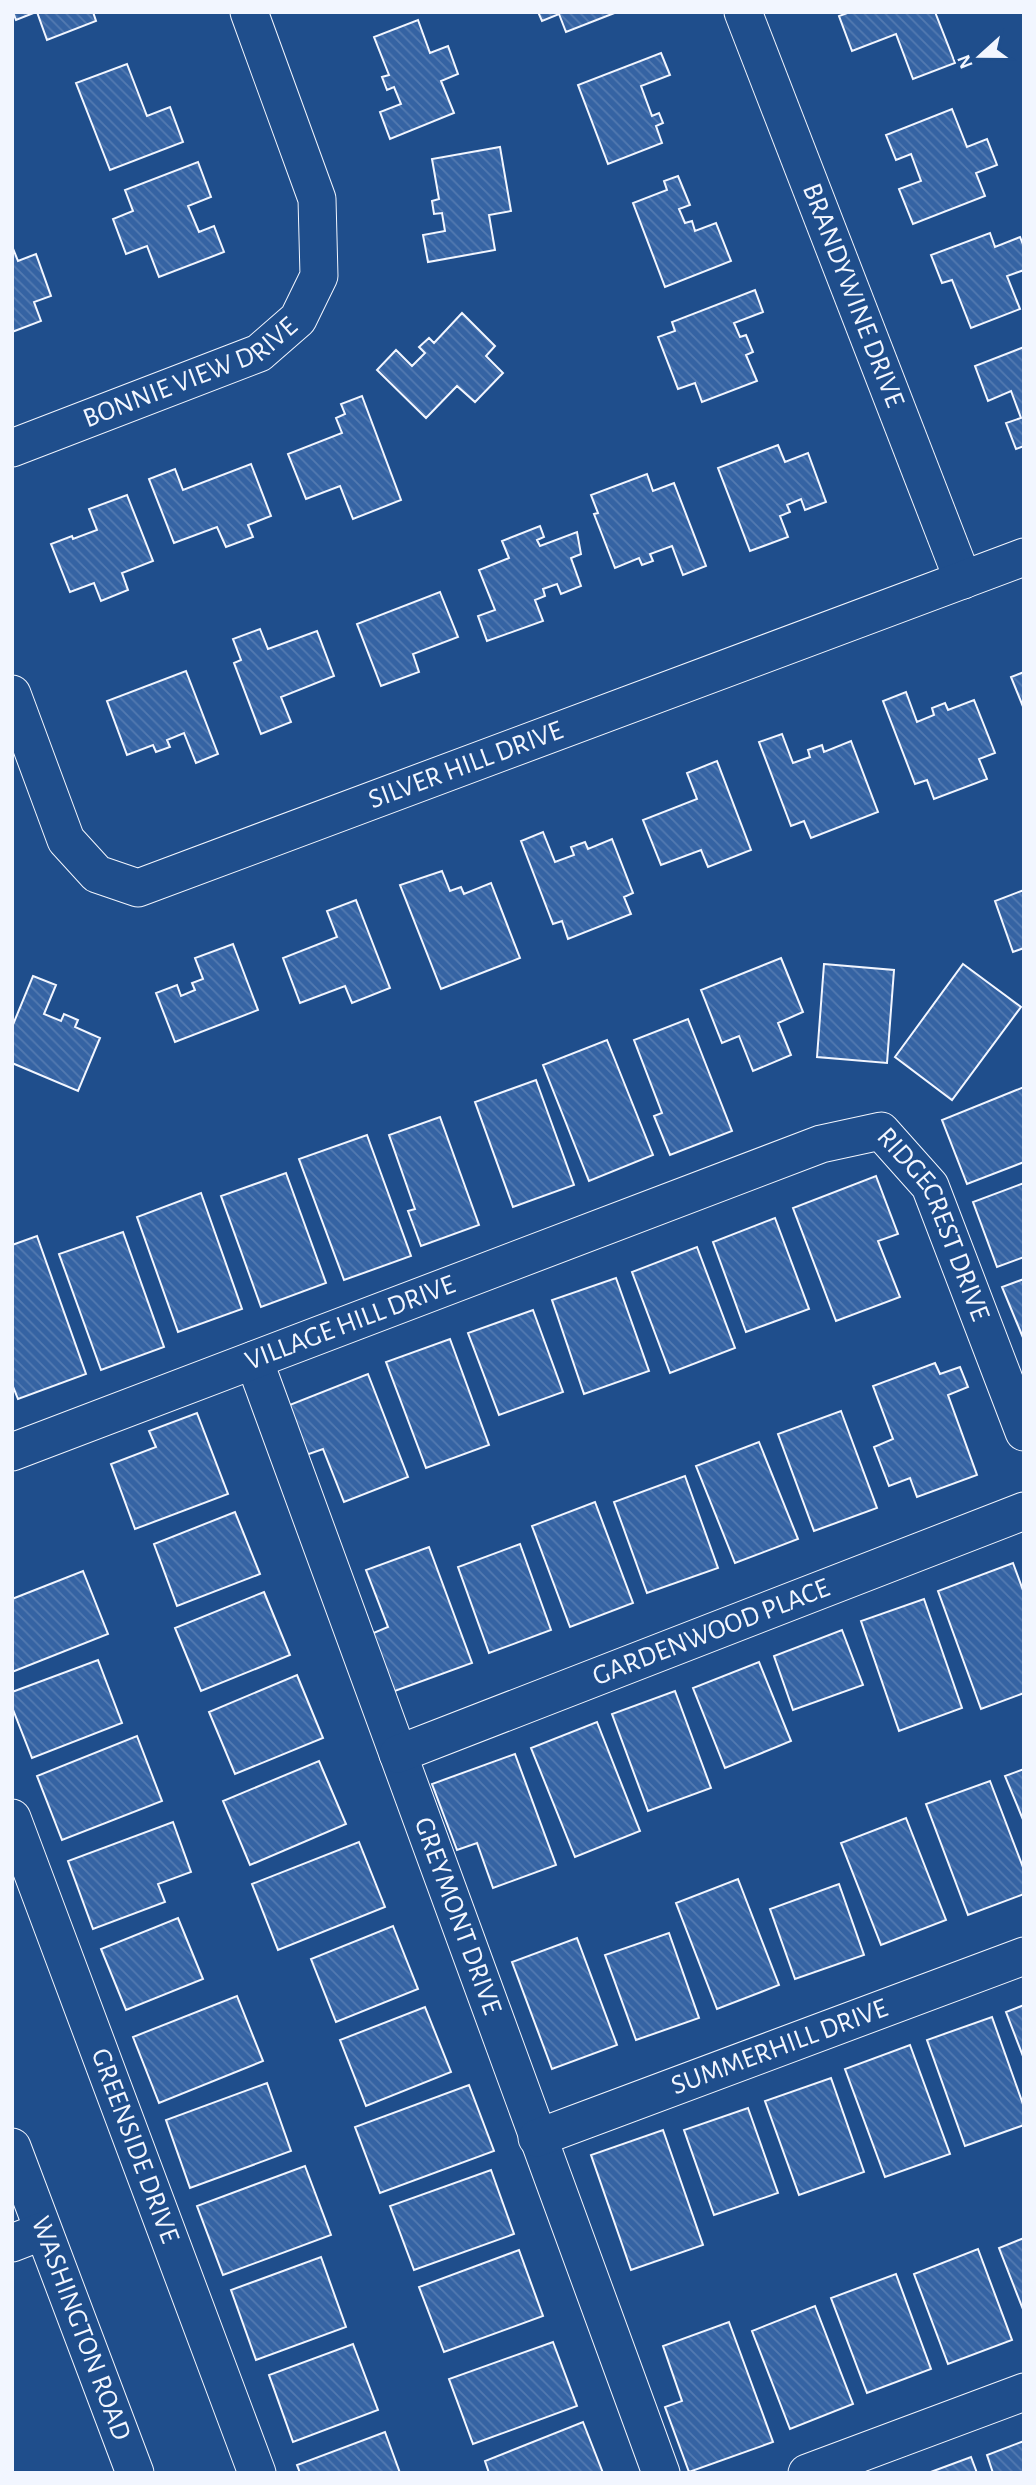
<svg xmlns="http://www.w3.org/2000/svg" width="1036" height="2485" viewBox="0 0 1036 2485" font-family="'Alegreya Sans',sans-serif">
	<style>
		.building { fill: url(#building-back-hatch); stroke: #f2f6ff; stroke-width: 2 }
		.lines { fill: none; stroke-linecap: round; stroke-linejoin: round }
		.minor-casing { stroke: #f2f6ff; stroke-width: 39 }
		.minor { stroke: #1f4e8c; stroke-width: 37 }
		.labels { text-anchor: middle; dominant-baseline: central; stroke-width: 5; stroke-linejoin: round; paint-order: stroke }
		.street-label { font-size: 28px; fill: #f2f6ff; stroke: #1f4e8c }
	</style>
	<defs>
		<pattern id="building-back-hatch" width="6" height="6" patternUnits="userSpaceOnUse" patternTransform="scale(1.75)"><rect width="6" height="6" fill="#3563a3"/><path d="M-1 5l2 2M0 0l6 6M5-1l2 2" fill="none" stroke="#537ab1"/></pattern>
	</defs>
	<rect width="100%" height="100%" fill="#1f4e8c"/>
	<path class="building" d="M13,12H36L16,20Z
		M37,12H93L96,21L47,40Z
		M538,12H617L566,32L559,14L542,21Z
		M850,12H935L955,63L913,79L896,34L852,51L839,16Z
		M418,20L430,53L448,46L458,74L441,81L454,113L390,139L380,112L401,104L394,87L387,90L382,77L389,75L374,37Z
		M661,53L670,75L641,86L652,116L659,113L663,123L656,126L662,143L608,164L578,85Z
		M127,64L147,116L170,107L183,142L110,170L76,83Z
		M952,109L967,147L987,139L997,165L976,173L985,196L913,224L899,189L921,181L911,154L896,160L886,135Z
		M500,147L511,211L489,215L495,250L428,262L423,235L445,231L442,213L434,214L432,201L439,199L432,159Z
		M198,162L211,197L188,206L199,232L214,226L224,252L159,277L147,246L126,254L113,219L133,211L125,190Z
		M678,176L690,205L679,209L685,223L692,221L695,231L716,223L731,261L665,287L633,203L667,190L664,181Z
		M990,233L995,247L1020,237L1024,247V270L1007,276L1020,309L971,328L952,280L942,283L931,255Z
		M12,246L18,261L36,254L51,296L34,302L41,321L12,332Z
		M755,290L763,312L734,323L740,337L746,335L753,352L746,355L757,381L702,402L695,383L678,389L658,337L675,331L672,322Z
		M462,313L495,346L486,356L503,373L475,402L457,386L426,418L377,370L396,350L412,366L425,353L419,347L429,338L434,343Z
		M1024,347V446L1016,449L1006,423L1021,418L1011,391L988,401L975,366Z
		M362,396L401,500L353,519L340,486L306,499L288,454L342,433L336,418L345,414L341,404Z
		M778,445L785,462L808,453L826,502L805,510L801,499L787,505L790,512L780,516L788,537L750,551L718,468Z
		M251,464L271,516L248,525L253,537L226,547L217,527L174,543L149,479L175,469L183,490Z
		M647,474L653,491L674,483L706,566L683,575L672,546L650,554L653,561L642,565L639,558L615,568L594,514L598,513L591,495Z
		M127,495L153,561L122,573L128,590L101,601L94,583L70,592L51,544L72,536L73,539L97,530L89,509Z
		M540,526L544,537L537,540L540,546L577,532L581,554L571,558L581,586L561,594L557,584L543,589L545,596L535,600L543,621L487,641L478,616L495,610L479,570L509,558L502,541Z
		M440,592L458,637L413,654L419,672L381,686L357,624Z
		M260,629L268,649L317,631L334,676L281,697L291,722L261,734L234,663L241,660L233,639Z
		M186,671L218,754L196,763L184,733L167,740L170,747L156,752L153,745L127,755L107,701Z
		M1024,672V709L1011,677Z
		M906,692L917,722L934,715L932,708L945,703L948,710L974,700L995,753L979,759L987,779L934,799L927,780L915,784L883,701Z
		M782,734L793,763L810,757L808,750L822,745L824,752L851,741L878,812L811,838L804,821L791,826L759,742Z
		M717,761L751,850L708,867L701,850L661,865L643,820L697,799L687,773Z
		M543,832L555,862L574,855L571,847L585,842L588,849L612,839L633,893L624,897L631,914L568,939L562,921L553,924L521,841Z
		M442,871L450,891L461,887L464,894L491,883L520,958L441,989L400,885Z
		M1024,890V948L1013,952L995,901Z
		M356,900L390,988L352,1003L345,986L300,1003L283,958L337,937L327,911Z
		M233,944L258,1010L175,1042L156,993L177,985L181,996L195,990L192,983L203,979L195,958Z
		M781,958L803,1012L778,1023L791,1055L753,1071L739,1036L722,1043L701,990Z
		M824,964L894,970L887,1063L817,1057Z
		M963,964L1021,1007L952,1100L895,1057Z
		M33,976L56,985L44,1014L61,1021L64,1014L78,1020L75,1027L100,1038L78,1091L12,1063V1027Z
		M688,1019L732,1131L670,1155L654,1116L662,1113L634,1040Z
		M607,1040L653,1155L589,1181L543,1065Z
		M536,1080L574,1185L513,1207L475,1102Z
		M1024,1087V1162L967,1184L942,1120Z
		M440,1117L479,1225L421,1246L408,1211L415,1209L389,1135Z
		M367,1135L411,1256L344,1280L299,1159Z
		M286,1173L326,1283L261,1307L221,1196Z
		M876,1176L898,1234L878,1241L900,1297L836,1321L793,1208Z
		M1024,1183V1257L997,1267L973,1202Z
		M201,1193L242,1309L178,1332L137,1217Z
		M775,1218L809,1309L746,1332L713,1242Z
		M123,1232L164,1347L101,1370L59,1254Z
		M37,1236L86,1374L18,1399L12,1384V1245Z
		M697,1247L735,1348L670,1373L632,1272Z
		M616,1278L649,1371L584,1394L552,1300Z
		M1024,1279V1340L1002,1287Z
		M533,1310L563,1392L499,1415L468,1333Z
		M450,1339L489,1445L426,1468L386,1362Z
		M935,1363L940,1374L960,1367L968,1387L948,1395L977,1475L917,1497L910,1478L889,1486L874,1447L893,1439L873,1386Z
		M368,1374L408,1477L344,1502L323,1449L306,1455L287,1406Z
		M841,1411L877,1508L814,1531L778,1434Z
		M197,1413L228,1494L135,1529L111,1464L156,1447L149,1431Z
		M759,1442L798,1539L735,1563L696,1466Z
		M685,1476L718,1568L647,1593L614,1502Z
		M595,1502L633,1603L570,1627L532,1526Z
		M235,1512L260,1574L177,1606L154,1544Z
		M520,1544L551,1630L489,1653L458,1567Z
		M429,1547L472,1663L392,1692L371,1634L388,1627L366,1570Z
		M1013,1563L1024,1593V1693L981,1709L938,1591Z
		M83,1571L108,1634L12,1672V1599Z
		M264,1592L290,1655L201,1691L175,1628Z
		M924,1599L962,1708L899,1731L861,1621Z
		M842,1630L863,1685L793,1710L774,1656Z
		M98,1660L122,1723L32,1758L12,1707V1692Z
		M759,1662L791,1741L725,1768L693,1688Z
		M297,1675L323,1738L235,1774L209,1712Z
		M675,1691L711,1788L648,1811L612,1714Z
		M597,1722L640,1831L575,1857L531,1748Z
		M137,1736L162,1801L62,1840L37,1776Z
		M515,1754L556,1865L493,1888L477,1843L457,1850L432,1784Z
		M319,1761L346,1824L250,1865L223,1801Z
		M1024,1769V1822L1005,1776Z
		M990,1781L1024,1870V1894L968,1915L926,1804Z
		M906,1818L946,1920L881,1945L841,1843Z
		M173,1822L191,1872L158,1884L165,1902L93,1929L68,1861Z
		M359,1842L385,1907L278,1950L252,1884Z
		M738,1879L779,1985L717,2009L676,1903Z
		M839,1884L864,1955L795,1979L770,1909Z
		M178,1918L203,1979L126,2010L101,1949Z
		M393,1926L418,1989L336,2022L311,1959Z
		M669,1933L699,2018L636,2040L605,1955Z
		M577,1938L617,2045L552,2069L512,1962Z
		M237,1996L263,2061L159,2103L133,2037Z
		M1024,2005V2059L1006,2012Z
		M425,2007L451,2072L366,2106L340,2040Z
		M992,2017L1024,2107V2125L965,2146L927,2040Z
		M910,2045L950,2154L885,2177L845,2069Z
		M831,2078L864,2172L799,2195L765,2101Z
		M267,2083L291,2151L190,2188L166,2120Z
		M469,2085L494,2151L380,2193L355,2127Z
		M748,2108L778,2193L714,2215L684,2130Z
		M663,2130L703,2245L631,2270L591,2155Z
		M305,2166L331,2235L223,2275L197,2206Z
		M491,2170L514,2234L414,2270L390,2206Z
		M1024,2238V2312L999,2248Z
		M978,2249L1012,2340L948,2364L914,2274Z
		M519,2250L543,2316L444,2352L419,2287Z
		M321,2257L346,2327L256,2360L231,2290Z
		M896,2274L931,2369L867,2393L831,2298Z
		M815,2306L853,2404L790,2429L752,2331Z
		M729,2322L773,2442L689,2472L665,2407L682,2401L663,2346Z
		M553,2342L577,2406L473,2444L449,2379Z
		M353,2344L378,2410L293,2442L269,2375Z
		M583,2422L603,2473H489L485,2461Z
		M385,2432L400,2473H300L297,2465Z
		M1024,2441V2473H993L987,2455Z
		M971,2457L977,2473H928Z"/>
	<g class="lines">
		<g class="minor-casing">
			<g id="minor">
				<path id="s1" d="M743,12L963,580"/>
				<path id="s2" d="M12,448L259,353L298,319L319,276L317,199L249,12"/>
				<path id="s3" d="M12,694L66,840L97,874L138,888L1024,557"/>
				<path id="s4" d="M254,1360L661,2473"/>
				<path id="s5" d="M12,1452L821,1144L881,1131L930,1186L1024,1432"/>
				<path id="s6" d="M398,1754L1024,1511"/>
				<path id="s7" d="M12,1818L257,2473"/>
				<path id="s8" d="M537,2138L1024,1956"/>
				<path id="s9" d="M12,2147L135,2473"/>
				<path d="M12,2243L43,2231"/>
				<path d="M807,2473L1024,2392"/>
			</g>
		</g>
		<use href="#minor" class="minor"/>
	</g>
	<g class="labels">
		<g class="street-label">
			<text stroke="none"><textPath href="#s1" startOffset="304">BRANDYWINE DRIVE</textPath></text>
			<text stroke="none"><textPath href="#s2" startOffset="194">BONNIE VIEW DRIVE</textPath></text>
			<text stroke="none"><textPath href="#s3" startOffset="595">SILVER HILL DRIVE</textPath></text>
			<text stroke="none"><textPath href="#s5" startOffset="1036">RIDGECREST DRIVE</textPath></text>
			<text stroke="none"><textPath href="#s5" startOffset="362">VILLAGE HILL DRIVE</textPath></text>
			<text stroke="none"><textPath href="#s6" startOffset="336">GARDENWOOD PLACE</textPath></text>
			<text stroke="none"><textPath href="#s4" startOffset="592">GREYMONT DRIVE</textPath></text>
			<text stroke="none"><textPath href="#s8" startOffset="259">SUMMERHILL DRIVE</textPath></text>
			<text stroke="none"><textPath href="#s7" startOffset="350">GREENSIDE DRIVE</textPath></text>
			<text stroke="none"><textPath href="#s9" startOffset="194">WASHINGTON ROAD</textPath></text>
		</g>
	</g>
	<rect width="1036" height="2485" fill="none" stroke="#f2f6ff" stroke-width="28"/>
	<g transform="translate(980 56) rotate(249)" stroke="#1f4e8c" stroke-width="5" paint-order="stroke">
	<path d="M0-5L12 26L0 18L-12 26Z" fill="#f2f6ff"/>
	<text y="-10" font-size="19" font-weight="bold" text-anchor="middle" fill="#f2f6ff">N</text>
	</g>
</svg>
